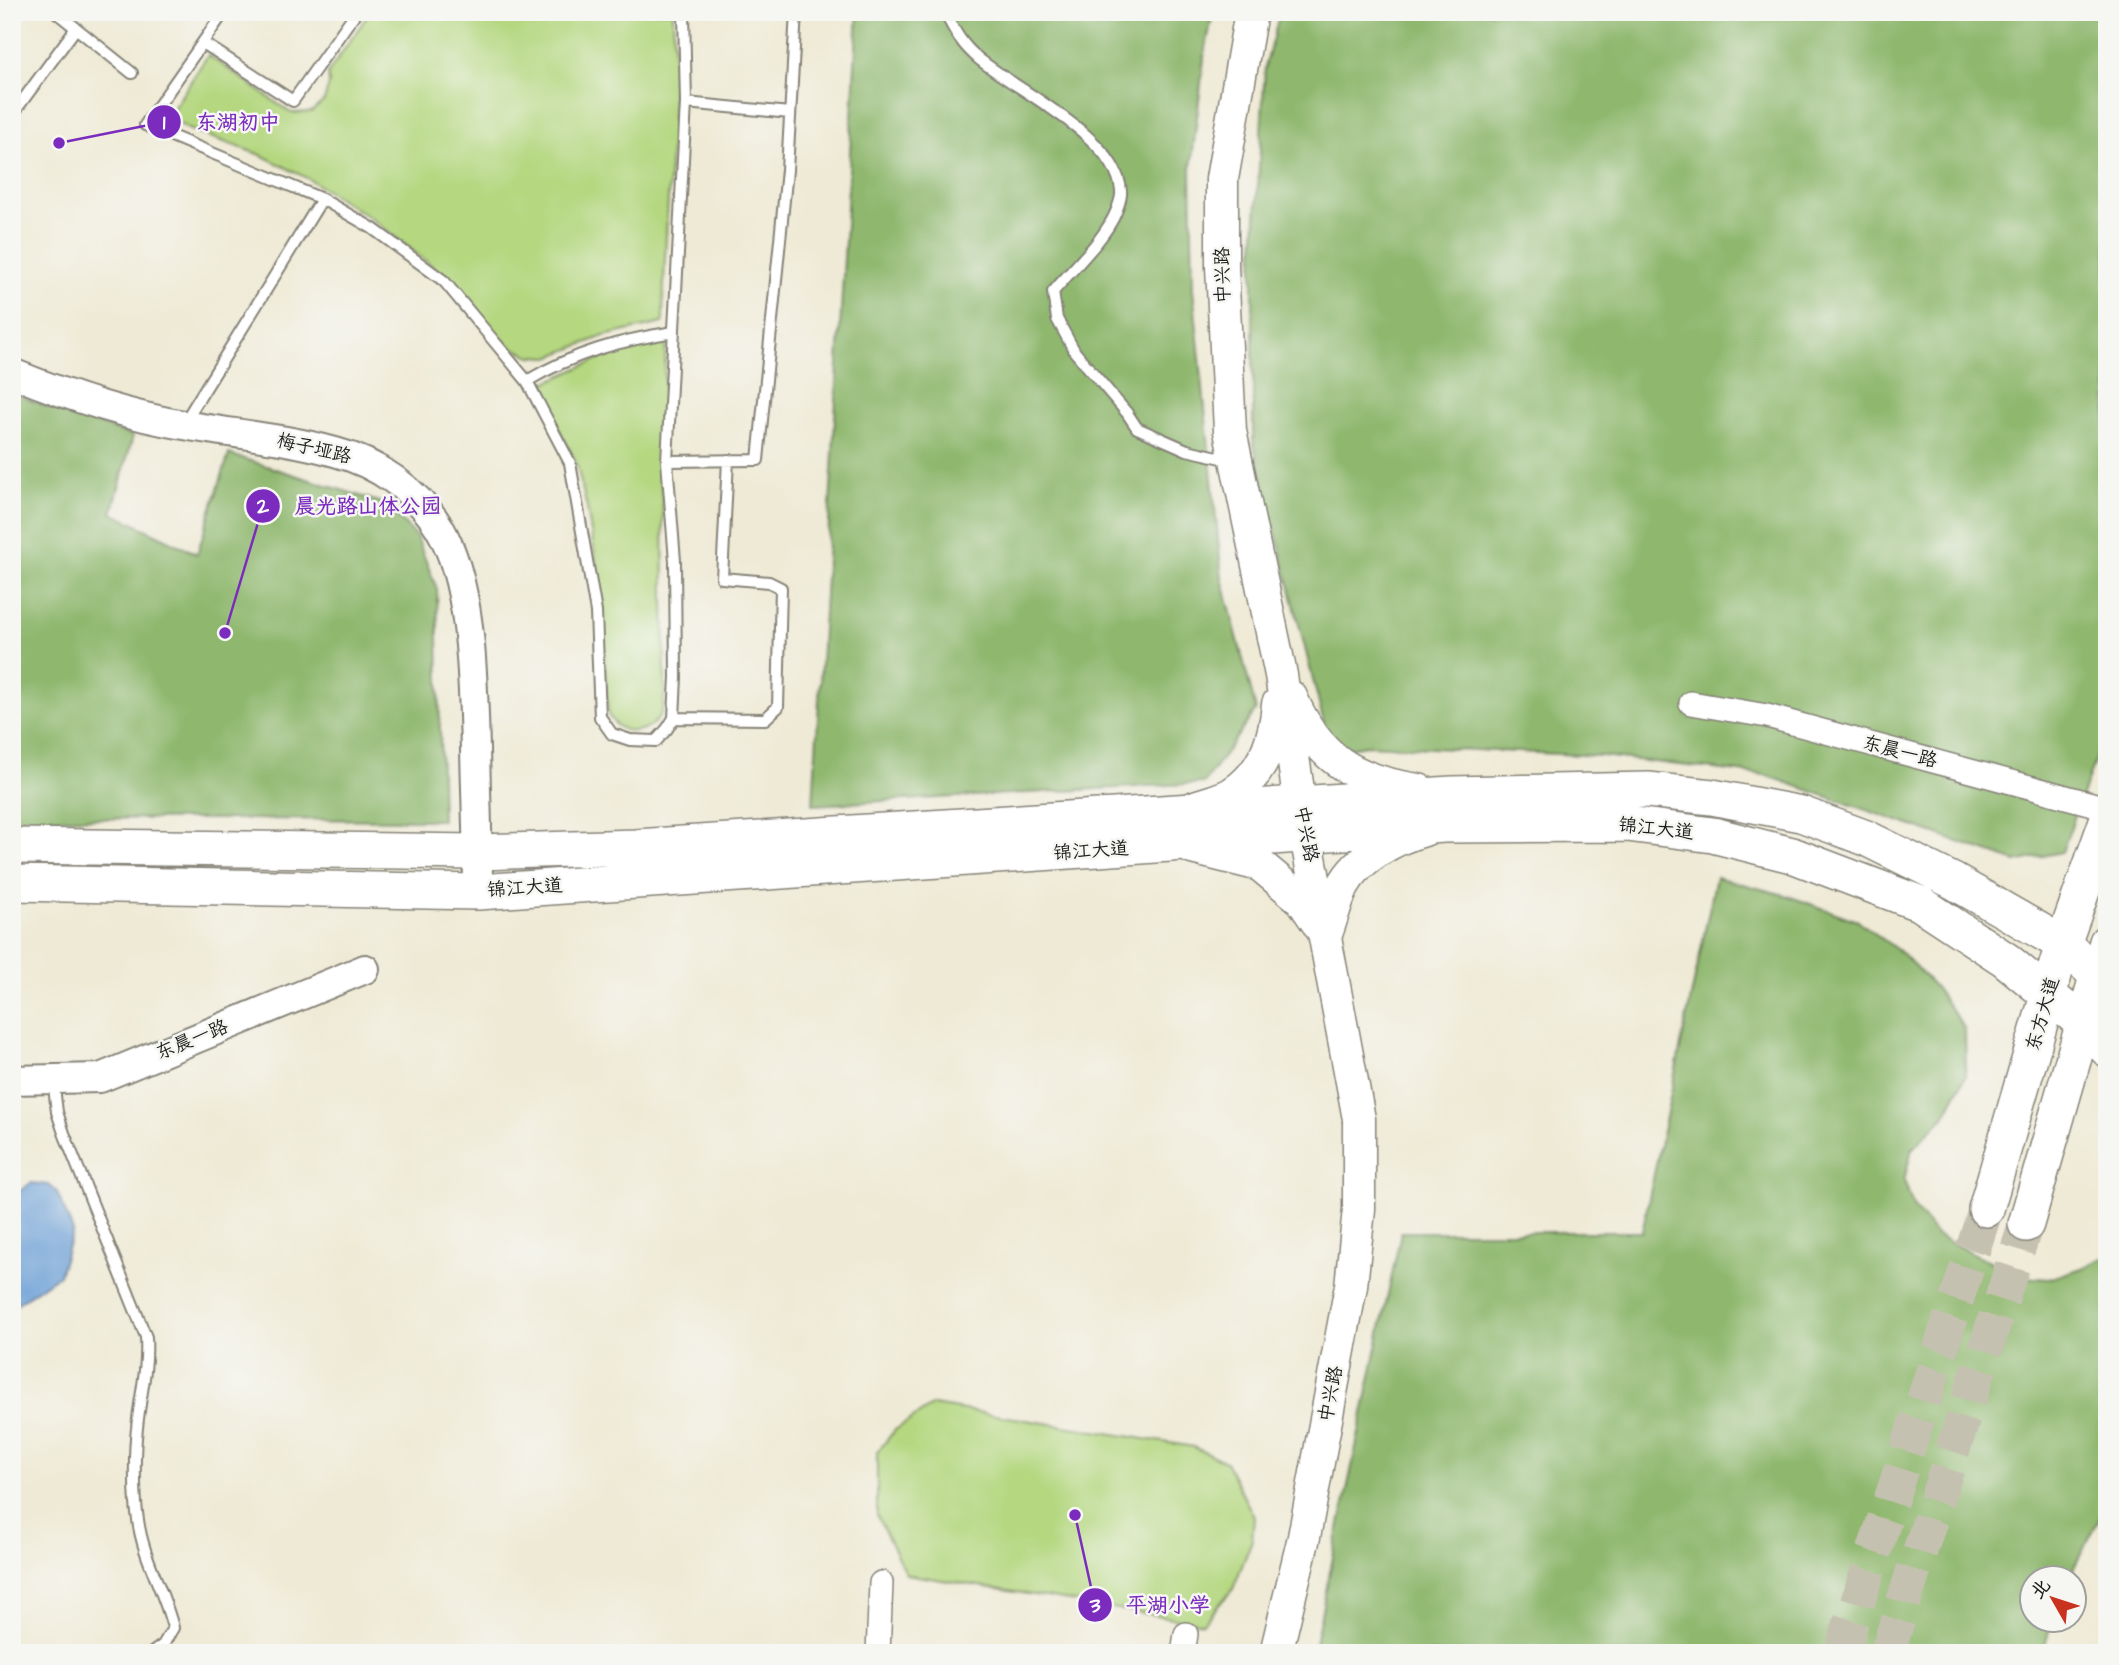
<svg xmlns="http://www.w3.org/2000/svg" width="2119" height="1665" viewBox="0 0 2119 1665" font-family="'Architects Daughter','LXGW WenKai TC',sans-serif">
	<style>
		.green { fill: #b4d77f; stroke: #687a4e; stroke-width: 2 }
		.forest { fill: #8fb86e; stroke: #566a45; stroke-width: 2 }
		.water { fill: #6a9ed6; stroke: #435d79; stroke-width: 2 }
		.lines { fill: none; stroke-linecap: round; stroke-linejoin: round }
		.primary-tunnel { stroke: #c5c1b0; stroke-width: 35; stroke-dasharray: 35 18; stroke-linecap: butt }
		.service-casing { stroke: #868378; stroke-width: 14 }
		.minor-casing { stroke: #868378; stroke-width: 26 }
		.tertiary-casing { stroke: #868378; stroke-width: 32 }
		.secondary-casing { stroke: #868378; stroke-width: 35 }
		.primary-casing { stroke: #868378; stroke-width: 38 }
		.service { stroke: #fff; stroke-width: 10 }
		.minor { stroke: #fff; stroke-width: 23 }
		.tertiary { stroke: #fff; stroke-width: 28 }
		.secondary { stroke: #fff; stroke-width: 32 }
		.primary { stroke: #fff; stroke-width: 35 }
		.labels { text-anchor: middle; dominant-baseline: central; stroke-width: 5; stroke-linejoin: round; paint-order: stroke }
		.street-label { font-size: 19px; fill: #1c1c1c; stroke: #f6f6f2 }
		.leader { fill: none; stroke: #7b2cbf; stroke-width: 2.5 }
		.callout-dot { fill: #7b2cbf; stroke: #f6f6f2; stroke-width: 2.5 }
		.mark-label { font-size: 21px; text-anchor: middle; font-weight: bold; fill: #fff }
		.callout-label { font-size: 21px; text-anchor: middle; font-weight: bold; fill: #7b2cbf; stroke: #f6f6f2; stroke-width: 5; stroke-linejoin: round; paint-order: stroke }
	</style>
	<rect width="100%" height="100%" fill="#f6f6f2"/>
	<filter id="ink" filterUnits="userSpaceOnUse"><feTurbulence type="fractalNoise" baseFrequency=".0143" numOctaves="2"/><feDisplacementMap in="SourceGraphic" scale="14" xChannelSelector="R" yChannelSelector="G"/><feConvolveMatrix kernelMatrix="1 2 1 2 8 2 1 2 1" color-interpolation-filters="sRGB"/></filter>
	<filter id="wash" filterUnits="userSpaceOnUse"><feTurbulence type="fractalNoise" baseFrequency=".00686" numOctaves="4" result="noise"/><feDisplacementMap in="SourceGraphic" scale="28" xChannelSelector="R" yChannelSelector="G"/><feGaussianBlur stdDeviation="1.57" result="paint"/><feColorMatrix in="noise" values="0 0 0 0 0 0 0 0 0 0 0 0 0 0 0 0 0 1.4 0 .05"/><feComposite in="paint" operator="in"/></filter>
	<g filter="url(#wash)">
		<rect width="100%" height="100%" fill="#efead5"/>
		<path class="green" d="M370,12H673C677,116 664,219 663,323L604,336L549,357L531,356L513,348L495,334L437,270L372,219L307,178L261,155L188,129L175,121L173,109L208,55L291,113L311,112L324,101L329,84L328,73Z
			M666,342L660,468L663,514L665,682C664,691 665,703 662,711C657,727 634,737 619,727C615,725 612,719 608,715L601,591L587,508L576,462L538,386L621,349Z
			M933,1405L1194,1447L1226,1462L1254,1517L1252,1540L1233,1589L1203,1623L906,1574L877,1516V1452L895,1430Z"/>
		<path class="forest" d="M858,12H1213L1204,58L1191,169L1193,289L1222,578L1256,710L1204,783L813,805Z
			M1280,12H2107V726L2062,852L2016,862L1765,775L1602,756L1366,745L1331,751L1253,442V267L1265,67Z
			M12,392L34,402L133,436L112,513L197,554L229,454L385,504L416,536L437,589L442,820L12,818Z
			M1716,877L1788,896L1858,921L1904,955L1934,986L1965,1029L1966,1075L1944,1117L1912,1149L1904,1180L1913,1206L1937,1236L2023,1277L2048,1279L2082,1268L2107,1256V1504L2069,1577L2032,1578V1620H2052L2043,1653H1313L1401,1232H1642Z"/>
		<path class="water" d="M31,1183L49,1185L57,1192L73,1231L59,1275L12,1307V1196Z"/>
	</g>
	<g filter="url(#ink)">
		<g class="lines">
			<path class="primary-tunnel" d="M1841,1653L1986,1209
				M1887,1653L2026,1224"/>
			<g class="service-casing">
				<path id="service" d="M56,12L132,73
					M224,12L145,125L322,199L372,228L444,281L527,381L570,463L596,612L600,717L612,734L630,740L656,741L667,729L674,718L676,677L675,561L667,461L686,103L684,12
					M945,12C954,31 963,46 979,59C1019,92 1117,137 1121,191C1122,198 1118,206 1116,212C1105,239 1072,269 1053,292L1057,319L1075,352L1127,413L1137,428L1187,450L1231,460
					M203,43L293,101L356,12
					M686,103L790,113
					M12,115L76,28
					M527,381C574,353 621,340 674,332
					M184,423L322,199
					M667,461L758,460L787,170L796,12
					M674,718L765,719L778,707L781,588L769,582L722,578L728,460
					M53,1079L57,1112L64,1133L146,1337C148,1371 140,1395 137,1428C134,1453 134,1496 138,1520C143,1558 164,1591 173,1628L163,1645L152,1653"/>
			</g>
			<g class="minor-casing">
				<path id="minor" d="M1691,703L1767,716L2107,808
					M878,1653L881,1583
					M1183,1653L1186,1634"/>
			</g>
			<g class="tertiary-casing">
				<path id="tertiary" d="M12,373C68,396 124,415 184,425C234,434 285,438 335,452C377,463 416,490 439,527C473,584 473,684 475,749C476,797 478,845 478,892
					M12,1080L100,1078L365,969"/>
			</g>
			<g class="secondary-casing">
				<path id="secondary" d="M1251,12L1222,179V266L1230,431L1281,675L1300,804L1359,1119V1209L1351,1286L1304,1537L1276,1653
					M1291,697C1317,758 1354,781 1419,790
					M1195,807C1206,803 1220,800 1231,794C1263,775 1275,739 1278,704
					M1192,848L1260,865L1302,900L1321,928
					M1326,934C1332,918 1336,901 1343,886C1358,858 1394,838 1424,830"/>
			</g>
			<g class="primary-casing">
				<path id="primary" d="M12,846L478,852L636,847L1452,794L1648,790L1712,797L1801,814L1866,838L1953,881L2063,944L2107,984
					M12,883L478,892L1444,825L1627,824L1713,835L1792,855L1921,904L2006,960L2085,1025L2107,1049
					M1986,1209L2063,944L2107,821
					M2026,1224L2107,942"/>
			</g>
			<use href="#service" class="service"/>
			<use href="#minor" class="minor"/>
			<use href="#tertiary" class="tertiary"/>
			<use href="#secondary" class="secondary"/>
			<use href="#primary" class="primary"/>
		</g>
	</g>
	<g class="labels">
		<g class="street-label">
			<text transform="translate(1223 275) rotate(-91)">中兴路</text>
			<text transform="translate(314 449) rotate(13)">梅子垭路</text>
			<text transform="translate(1900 752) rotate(15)">东晨一路</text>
			<text transform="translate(1656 829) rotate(6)">锦江大道</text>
			<text transform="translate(1306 834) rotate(79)">中兴路</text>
			<text transform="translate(1091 851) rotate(-4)">锦江大道</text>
			<text transform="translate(525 888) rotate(-4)">锦江大道</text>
			<text transform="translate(2043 1014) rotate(-74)">东方大道</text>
			<text transform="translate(192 1040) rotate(-22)">东晨一路</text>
			<text transform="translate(1331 1394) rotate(-79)">中兴路</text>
		</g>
	</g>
	<path class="leader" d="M59 143L164 122M225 633L263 506M1075 1515L1095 1605"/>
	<g class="callout-dot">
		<circle cx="59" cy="143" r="7"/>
		<circle cx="225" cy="633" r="7"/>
		<circle cx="1075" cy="1515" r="7"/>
		<circle cx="164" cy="122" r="18"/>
		<circle cx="263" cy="506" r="18"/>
		<circle cx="1095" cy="1605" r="18"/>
	</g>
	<g class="mark-label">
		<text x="164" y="129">1</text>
		<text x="263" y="513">2</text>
		<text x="1095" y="1612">3</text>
	</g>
	<g class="callout-label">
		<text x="238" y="129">东湖初中</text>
		<text x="368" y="513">晨光路山体公园</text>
		<text x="1168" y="1612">平湖小学</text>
	</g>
	<rect width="2119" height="1665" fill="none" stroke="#f6f6f2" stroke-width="42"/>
	<g transform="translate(2053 1599) rotate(309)"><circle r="33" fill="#f6f6f2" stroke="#9f9f9c" stroke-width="2"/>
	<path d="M0-5L12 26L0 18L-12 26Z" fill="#c8321e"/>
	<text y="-10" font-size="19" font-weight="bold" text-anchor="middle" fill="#1c1c1c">北</text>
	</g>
</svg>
